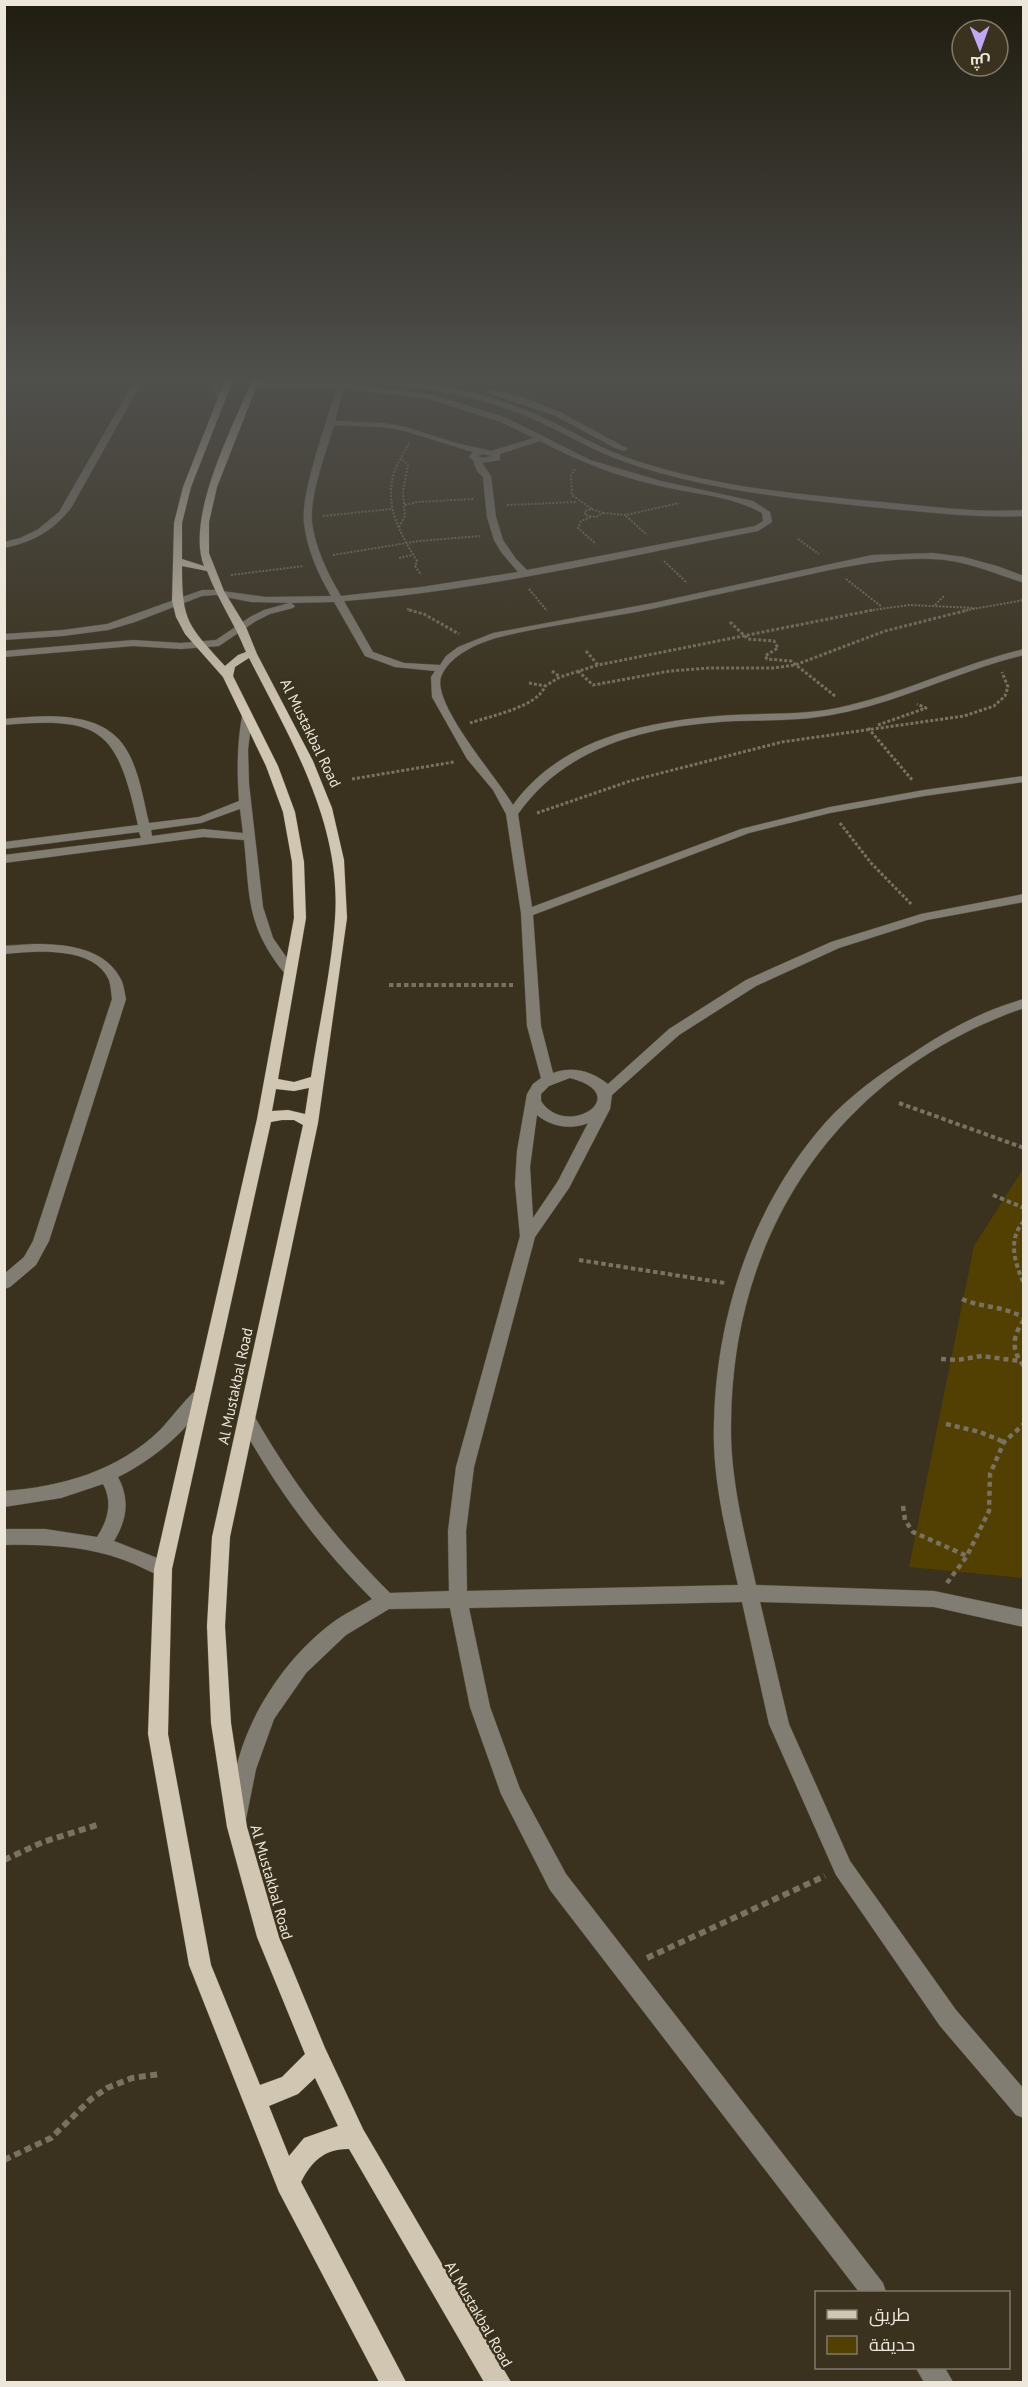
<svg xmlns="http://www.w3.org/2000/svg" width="1028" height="2387" viewBox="0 0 1028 2387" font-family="'PT Sans',Cairo,sans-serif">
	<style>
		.green { fill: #523f02 }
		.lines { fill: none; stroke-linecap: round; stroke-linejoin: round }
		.minor-casing { stroke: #564f3c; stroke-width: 1 }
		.major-casing { stroke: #564f3c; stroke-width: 1 }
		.path-far4 { stroke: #797260; stroke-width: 2; stroke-dasharray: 2 1.5; stroke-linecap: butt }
		.path-far3 { stroke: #797260; stroke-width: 3; stroke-dasharray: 3 2; stroke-linecap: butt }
		.path-far2 { stroke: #797260; stroke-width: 4; stroke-dasharray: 4.5 3; stroke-linecap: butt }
		.path-far1 { stroke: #797260; stroke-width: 4.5; stroke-dasharray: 5 4; stroke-linecap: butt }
		.path { stroke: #797260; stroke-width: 6; stroke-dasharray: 7 4.5; stroke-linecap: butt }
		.minor { fill: #827d73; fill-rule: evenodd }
		.major { fill: #d1c6b2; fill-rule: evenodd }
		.labels { text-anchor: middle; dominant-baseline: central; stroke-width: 5; stroke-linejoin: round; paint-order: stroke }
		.street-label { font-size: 15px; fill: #ece7da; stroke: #3a321e }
	</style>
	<rect width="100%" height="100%" fill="#3a321e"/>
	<path class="green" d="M1023,1169V1578L909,1567L974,1246Z"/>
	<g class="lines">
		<g class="minor-casing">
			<path id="minor" d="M135,380H143L71,508C53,531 33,542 4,548V542L20,538L37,530L59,512Z
				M205,380H215L224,398H218L209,383Z
				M385,380C437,380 492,395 539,416C571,430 600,449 634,460C717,488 805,495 892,503C936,507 979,513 1024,510V516C979,518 936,513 892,509C803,500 713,492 628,463C595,452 565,433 533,419C487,399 438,389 388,383Z
				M322,381L433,395L507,418L590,460L661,481L753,501L770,512L772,522L758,531C621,557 483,591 344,601L373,652L404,663L440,665L446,656L458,647L493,633L653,603L872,555L933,553L964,557L997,566L1024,576V583C993,573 965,560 932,559C884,557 840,568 793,578C747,588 702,598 656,608C604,619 551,624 500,637C480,642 449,655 441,677C432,704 498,779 513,805C562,736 653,720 732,715C767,713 802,715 837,708C900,695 960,664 1024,649V655C960,670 901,702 836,714C803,721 769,720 736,721C654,725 568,743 518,814L532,907L741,829L830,807L924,790L1024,776V782L924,796L830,813L749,833L533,915L541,1026L553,1073C573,1066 591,1071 608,1084L669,1029L746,980L831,942L921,914L1024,894V902L927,920L839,948L756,986L679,1035L612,1095L610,1109L569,1188L535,1237L474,1467L466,1531L467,1591L738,1585C726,1532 712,1478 714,1423C716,1315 753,1205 825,1123C849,1096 880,1074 910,1055C944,1032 983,1010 1024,999V1008C839,1072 732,1230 731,1424C730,1478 744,1532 756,1585L934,1591L1024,1610V1627L934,1607L760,1602L789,1724L850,1861L956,2010L1024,2089V2118L1016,2115L940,2026L836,1875L769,1724L742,1602L469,1608L490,1707L520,1789L566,1874L883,2283L886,2292H859L550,1890L501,1794L470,1707L450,1608L389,1609L346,1635L306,1673L274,1719L256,1769L246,1819L239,1822L232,1819C227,1807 232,1792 234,1779C244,1720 285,1658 332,1623C344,1614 359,1607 372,1599C318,1545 278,1491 241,1424L238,1419L241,1414L247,1412L253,1414C294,1485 332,1535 390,1593L449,1591L448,1531L456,1467L520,1236L515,1184L517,1151L527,1094L533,1084L541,1078L527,1026L521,913L506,814L493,790L467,759L432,697L431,677L435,671L395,667L365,656L334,602L291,603L295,606L293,608L270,614L256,621L219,646L181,649L133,646L4,657V651L133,640L181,643L216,640L250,617L264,610L289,603L251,602L215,595L202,596L135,622L108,630L63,636L4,640V634L63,630L107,624L202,590H215L266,597L331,596C318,574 307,549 304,523C300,494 328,418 337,387L254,386L250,384L254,382ZM344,388L429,399L501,422L534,438L491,451L456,443L406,427L383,423L335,421ZM334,425L383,427L404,431L473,452L469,457L473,460L477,471L483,477L487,517L494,540L501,552L518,572L421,587L341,596C328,574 315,548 312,522C310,493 326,453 334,425ZM540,441C580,462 616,476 660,486C694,494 732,496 762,513L763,521L755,526L527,570L516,559L503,540L496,517L491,476L482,463L500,460V454ZM483,454L492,456L483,458L477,456ZM570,1078C636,1095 566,1140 541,1101V1094L549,1086ZM537,1115C551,1127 572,1130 588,1123L558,1181L533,1218L530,1167Z
				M490,389L527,399L560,412L628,449L624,451L615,448L554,415L487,393V389Z
				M247,713L252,716L248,750L249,784L263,907L273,938L296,971L295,974H285C246,926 250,897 244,840L203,837L4,863V855L141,838L139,832L4,849V842L138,825C117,731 103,716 4,725V719C38,716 85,711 113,734C137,753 142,795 149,823L199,817L239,801C237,772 237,745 242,716ZM240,809L243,833L203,829L152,836L151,830L201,823Z
				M34,944C64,944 102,947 119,976C124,983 124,991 126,999L49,1241L36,1265L10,1287L4,1289V1274L24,1257L33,1241L112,999C111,993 111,986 109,980C94,945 34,951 4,954V946Z
				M201,1387L207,1389L209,1394C191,1429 153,1460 118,1477C130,1500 127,1519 114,1541L170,1563L172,1569L170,1575L163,1577C150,1572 138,1565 124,1560C86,1546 45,1544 4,1545V1529H45L97,1537C108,1520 113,1502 103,1484L61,1498L4,1507V1491C61,1487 118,1471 160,1430C170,1420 192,1390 201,1387Z
				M916,2368H945L953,2382H924Z"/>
		</g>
		<g class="major-casing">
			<path id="major" d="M225,380H233L191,487L182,523V559L204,566C185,517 233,427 252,380H259L217,487L209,522V553L224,591L246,627L257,654L313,761L332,808L344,860L347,918L318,1123L230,1537L225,1626L231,1723L247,1827L279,1937L325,2048L363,2129L511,2382H484L349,2149C325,2148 311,2162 301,2182L406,2382H379L279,2192L189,1965L148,1734L154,1569L257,1119L294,918L292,862L283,812L266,766L223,677L185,634L176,617L172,601L174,523L183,487ZM182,566L207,571C218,600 235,624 246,652L238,655L225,666C188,625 182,622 182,566ZM249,658C291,740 342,824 335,919C331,972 319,1025 311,1077L294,1082L278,1079L306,918L304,862L295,812L278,766L233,676L235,667ZM309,1088L305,1114L288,1110L272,1111L276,1089L294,1091ZM282,1120H294L303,1125L212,1537L207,1626L211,1723L227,1827L257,1937L305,2054L282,2077L260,2085L211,1965L168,1734L172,1569L271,1122ZM315,2078L338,2126L304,2138L289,2156L269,2106L298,2094Z"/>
		</g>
		<path class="path-far4" d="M409,443C405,453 397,462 394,473C384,506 400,533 417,561L415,566L421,575
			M575,469L571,475L572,495L592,509
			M405,505L417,502L473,499
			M507,505L577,502
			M592,509L603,513L596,517L585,515V511Z
			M603,513L626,515L679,503
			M323,516L391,509
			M626,516L647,535
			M591,517L581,521L578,528L596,544
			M399,527L405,516L403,492L408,464L400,458
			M798,539L819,554
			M333,555L419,541L480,536
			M399,558L413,555
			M664,561L687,583
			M231,575L304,566
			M846,579L882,607
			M529,589L547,611
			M935,605L944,596
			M407,609L415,611
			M866,611L909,605L975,608
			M962,611L1024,600"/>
		<path class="path-far3" d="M409,610L424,614L459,634
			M730,622L748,639L774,641L778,648L765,656L767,659L791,661L835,696
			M586,651L598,665
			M552,671L560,677
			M578,671L593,685L670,671L709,668H773L795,665L885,631L968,610
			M529,683L545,686
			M470,723C490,716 538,707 545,686L560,677L598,665L873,610
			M878,725L926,708L917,704
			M868,728L913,781
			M352,779L454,762
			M537,813L630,781L782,742L964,716L994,706L1005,696L1008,687L1002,672
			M840,823L871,863L912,905"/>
		<path class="path-far2" d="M389,985H513
			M899,1103L1024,1148
			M993,1195L1024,1208
			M1024,1221C1007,1240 1015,1263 1024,1284
			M579,1260L725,1283"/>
		<path class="path-far1" d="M962,1299C982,1308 1005,1306 1024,1318
			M1024,1320C1012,1336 1011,1351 1024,1366
			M941,1359L957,1360L982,1356L1019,1361
			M946,1424L980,1432L1004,1442
			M903,1506L905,1520L913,1532L967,1556
			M947,1583L967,1556L989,1511L990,1474L1004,1442L1024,1424"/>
		<path class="path" d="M4,1860L43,1842L97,1825
			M647,1958L825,1876
			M4,2160L51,2138L91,2099L107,2088L132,2078L160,2074"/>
		<use href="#minor" class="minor"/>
		<use href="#major" class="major"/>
	</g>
	<linearGradient id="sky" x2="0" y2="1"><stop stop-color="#201c10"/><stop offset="0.53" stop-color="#4f4f4c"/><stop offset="1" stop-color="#4f4f4c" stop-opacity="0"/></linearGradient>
	<rect width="1028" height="714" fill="url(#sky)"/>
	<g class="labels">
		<g class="street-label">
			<text transform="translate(311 733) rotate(64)">Al Mustakbal Road</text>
			<text transform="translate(235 1386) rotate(-78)">Al Mustakbal Road</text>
			<text transform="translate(272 1882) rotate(74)">Al Mustakbal Road</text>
			<text transform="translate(479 2314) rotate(60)">Al Mustakbal Road</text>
		</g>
	</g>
	<rect width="1028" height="2387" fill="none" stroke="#ece7da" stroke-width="12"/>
	<rect x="815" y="2291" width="195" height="78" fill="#3a321e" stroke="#817a69" stroke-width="1.5"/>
	<rect x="827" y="2310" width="30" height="9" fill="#d1c6b2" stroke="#817a69" stroke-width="1.5"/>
	<text x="869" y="2321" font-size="18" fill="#ece7da">طريق</text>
	<rect x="827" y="2336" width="30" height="18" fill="#523f02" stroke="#817a69" stroke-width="1.5"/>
	<text x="869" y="2351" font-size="18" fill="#ece7da">حديقة</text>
	<g transform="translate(980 48) rotate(179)"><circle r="28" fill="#3a321e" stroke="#817a69" stroke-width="1.5"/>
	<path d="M0-4.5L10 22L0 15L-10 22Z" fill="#c0a8f4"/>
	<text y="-9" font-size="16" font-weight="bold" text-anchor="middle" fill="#ece7da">ش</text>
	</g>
</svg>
